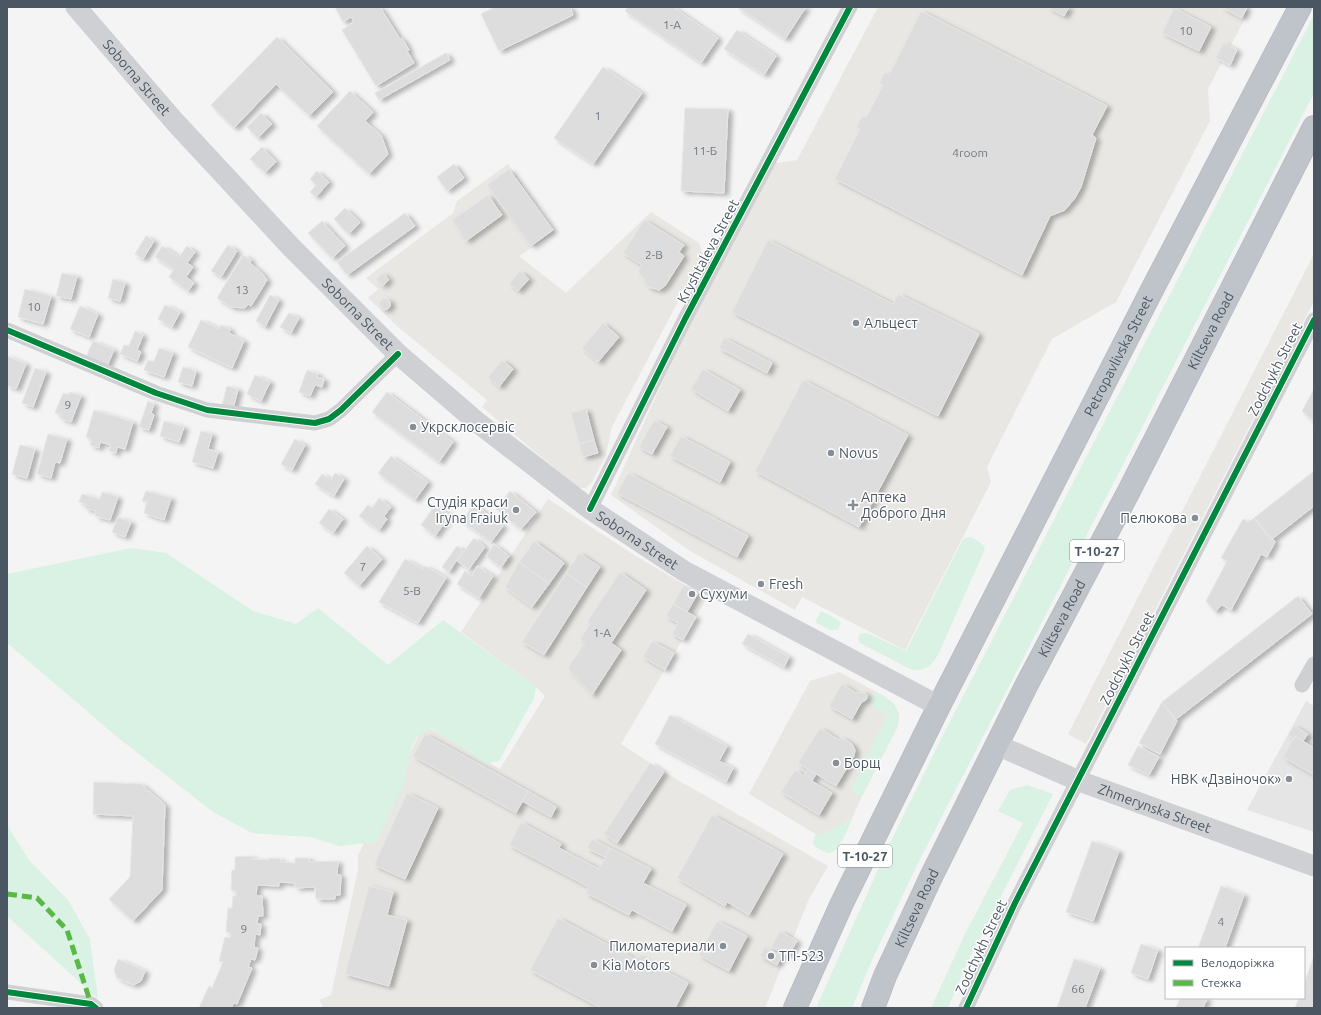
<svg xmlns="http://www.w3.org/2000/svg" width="1321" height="1015" viewBox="0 0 1321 1015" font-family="Ubuntu,sans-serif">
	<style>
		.commercial { fill: #e8e7e3 }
		.education { fill: #e6e5e6 }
		.green { fill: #d9f2e3 }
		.building { fill: #ddddde; stroke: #e5e6e7; filter: url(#shadow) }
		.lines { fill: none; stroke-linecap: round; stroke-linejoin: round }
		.highway-casing { stroke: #b9bec3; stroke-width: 24 }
		.street { stroke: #ced0d2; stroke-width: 15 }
		.secondary { stroke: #ced0d4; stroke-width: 21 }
		.highway { stroke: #bec4c9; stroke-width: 22 }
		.quiet { stroke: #58b947; stroke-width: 5; stroke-dasharray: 10 5; stroke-linecap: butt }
		.cycleway-casing { stroke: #fff; stroke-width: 8 }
		.cycleway { stroke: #00873e; stroke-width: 6 }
		.poi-dot { fill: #868d94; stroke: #fff; stroke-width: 1.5 }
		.labels { text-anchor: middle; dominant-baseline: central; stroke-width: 3; stroke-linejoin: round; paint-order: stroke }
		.number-label { font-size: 12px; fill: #707881 }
		.shield { fill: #fff; stroke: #808990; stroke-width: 1 }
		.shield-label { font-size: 13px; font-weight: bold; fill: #4a5661 }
		.street-label { font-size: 14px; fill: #4a5661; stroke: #fff }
		.poi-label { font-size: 14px; fill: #4a5661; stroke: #fff; text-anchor: start }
	</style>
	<defs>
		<filter id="shadow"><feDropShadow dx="4.5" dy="2.5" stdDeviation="2" flood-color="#0004"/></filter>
	</defs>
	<rect width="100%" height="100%" fill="#f4f4f4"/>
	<path class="commercial" d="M878,7H1251L1208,89L1210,121L1116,302L1052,339L987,467L991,482L905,650L802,597L795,610L690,551L611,495L689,324L776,163L797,160Z
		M508,164L555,233L519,256L566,293L651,212L699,243L703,254L611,429L606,455L592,482L586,488H578L482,407L487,400L397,326L368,298L378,289L366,278L453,213L457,201Z
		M1314,254V301L1086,744L1068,734Z
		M548,499L631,553L707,598L621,744L664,772L828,866L809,899L765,1008H324L319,1000L331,995L358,869V855L424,725L500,769L545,696L536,687L461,632Z
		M839,672L884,696L894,704L899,713V720L897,728L862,796L852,819L819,836L749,794L810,681Z"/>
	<path class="education" d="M1306,701L1314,706V832L1247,810Z"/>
	<path class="green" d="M1314,15V93L917,865L872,960L852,1008H816L889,845L943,735Z
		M971,537L981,543L985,549L938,655C931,666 924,673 910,669L860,643L858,638L860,634L867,633L906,651L962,541L965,538Z
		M131,548L166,553L253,611L296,624L318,608L388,665L443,620L536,687L534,698L499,761L486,764L431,728L417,737L411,748L405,781L376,842L340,846L310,837L252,833L213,812L121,740L7,643V574Z
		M821,611L837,619L841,623L838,630H830L815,622Z
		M875,691C892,701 902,707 897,728L862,796L855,794L852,791L853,785L887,715L869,704Z
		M1027,785L1053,794L968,961L948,1008H931L965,934L1023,823L998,811L1010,790Z
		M852,819C848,828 839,854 828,853C823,852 818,848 814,846L813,841L816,834L819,835Z
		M7,825L29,860L68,900L90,939L98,999L7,916Z"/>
	<path class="building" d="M335,7H380L400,39L402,38L409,50L407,51L414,63L376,86L342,30L354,22L351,17L343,22Z
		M495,7H570L573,15L499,51L481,14Z
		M628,7H673L718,38L701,63L625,11Z
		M737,7H806L785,39Z
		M1047,7H1069L1064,16Z
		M1221,7H1247L1242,18Z
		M1174,8L1211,27L1199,51L1162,33Z
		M921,11L1107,106L1092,135L1096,138L1081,187L1075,198L1065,210L1050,216L1022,275L835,179L860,129L856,127L862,116L866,118L883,85L879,83L885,72L889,75Z
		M737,30L776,56L764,75L724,49Z
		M277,37L333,92L309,116L276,84L234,128L211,105Z
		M1223,43L1237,50L1230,65L1216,58Z
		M446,53L450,60L379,100L375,93Z
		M603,67L642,93L593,164L554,138Z
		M350,91L373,112L365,121L381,135L388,154L369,174L317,126Z
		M685,108L728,109L724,193L681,191Z
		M261,113L272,124L258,138L247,127Z
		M262,147L276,162L265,173L250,159Z
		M454,164L464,178L447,191L437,177Z
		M509,169L553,230L531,246L487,185Z
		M317,171L329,182L316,197L310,192L316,185L310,179Z
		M488,195L502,215L466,241L452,220Z
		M345,208L360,222L349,234L334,219Z
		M405,213L415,226L347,275L337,262Z
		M644,220L684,245L679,252L684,256L665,286L659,290L648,287L638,271L642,265L623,253Z
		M322,221L345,246L332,258L308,233Z
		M146,236L154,241L143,259L135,254Z
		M768,240L893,304L898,294L979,334L938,416L732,312Z
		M228,245L237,251L221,277L211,271Z
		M162,246L179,257L187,246L195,252L187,263L193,267L186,277L194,283L188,291L169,277L174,269L155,257Z
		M243,255L251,260L250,263L261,272L267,280L251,306L248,304L245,308L231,307L217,298Z
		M520,271L529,279L518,291L509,284Z
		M62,273L77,276L71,299L56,296Z
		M383,273L389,280L382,286L376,279Z
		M113,279L125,283L120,301L108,298Z
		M25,289L51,296L43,324L18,317Z
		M270,295L279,300L265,327L256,321Z
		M379.5 304a5.5 5.5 0 1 1 11 0a5.5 5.5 0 1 1-11 0Z
		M165,305L180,312L172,327L158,319Z
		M80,306L98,314L89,337L70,329Z
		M289,313L299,318L291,333L280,327Z
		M201,320L219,329L221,325L230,329L229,333L244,341L232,368L188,347Z
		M603,323L619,337L598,362L582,348Z
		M135,331L143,335L137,350L141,352L137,361L120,354L124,345L129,346Z
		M724,338L772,363L767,373L719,348Z
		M93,341L114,350L107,366L86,357Z
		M159,348L173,353L164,377L144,370L148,360L154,362Z
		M7,356L26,364L16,389L7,385Z
		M502,360L513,369L499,387L488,377Z
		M183,367L196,371L192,386L178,382Z
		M35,368L46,372L33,407L22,403Z
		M703,369L740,390L728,411L691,389Z
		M307,370L318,374L317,377L324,379L322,387L315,385L310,396L299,392Z
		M255,375L270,382L261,401L247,394Z
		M803,380L908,435L859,527L755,471Z
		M227,386L238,389L233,409L222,405Z
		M1314,389V422L1302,411Z
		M70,392L81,396L71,422L60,418L61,415L55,413L63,393L69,395Z
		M387,392L453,442L439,462L372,412Z
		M148,401L154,404L151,413L154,415L149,430L139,427Z
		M586,409L594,440L579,444L571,413Z
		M94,410L133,422L125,449L117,447L116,453L109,451L111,445L100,442L99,448L90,445L92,439L86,437Z
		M654,420L667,427L652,454L639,447Z
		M164,421L184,427L179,442L160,436Z
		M201,431L212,434L208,449L218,452L213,468L192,462Z
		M48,434L67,439L60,463L55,462L51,478L37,474Z
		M681,436L730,462L720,482L670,456Z
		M295,439L305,445L292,470L281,464Z
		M594,440L598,453L583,457L579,444Z
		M20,445L35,449L27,478L12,474Z
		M391,456L428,482L415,500L378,473Z
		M1314,471V506L1271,540L1254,518Z
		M335,473L344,479L334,496L315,484L322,474L331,480Z
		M628,473L748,536L737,557L617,493Z
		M146,491L171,498L164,520L144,513L147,502L142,501Z
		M510,491L536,512L521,529L496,509Z
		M102,492L118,497L110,520L95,516L96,511L85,508L86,504L79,502L82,494L100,499Z
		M379,498L391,507L384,516L387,519L379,530L359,516L368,505L372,508Z
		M474,504L503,526L491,542L462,521Z
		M435,505L450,515L435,536L421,525Z
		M329,509L343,519L333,533L319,523Z
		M118,517L131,522L125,537L112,532Z
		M1254,518L1275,542L1267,557L1261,554L1231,610L1222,605L1215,612L1206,601L1227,561L1221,558L1243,519L1249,522Z
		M474,538L485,547L469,569L457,561Z
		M534,541L564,563L549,584L519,562Z
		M494,544L509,556L501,567L486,556Z
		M367,546L382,559L359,586L344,573Z
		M457,546L463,550L449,572L442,567Z
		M579,553L600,567L587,587L566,573Z
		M405,559L423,569L425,566L446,578L418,623L379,602Z
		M519,562L549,584L532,607L505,587Z
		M477,566L493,576L479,598L457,584L465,571L472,576Z
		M620,572L646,590L611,643L621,650L592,695L568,668L585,642L580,639L590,624L587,622Z
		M566,573L587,587L544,655L522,642Z
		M684,585L698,593L687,612L673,604Z
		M1298,596L1312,614L1175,720L1162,702Z
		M673,604L696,617L683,640L672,634L678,623L666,616Z
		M748,634L789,657L784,667L742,644Z
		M652,641L674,653L665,670L643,657Z
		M842,684L856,693L864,692L867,695V699L861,703L852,719L829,706Z
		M1162,702L1177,721L1160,754L1139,743Z
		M670,715L727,746L719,761L733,768L726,782L655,744Z
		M1294,726L1308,734L1303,741L1295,736L1294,739L1288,735Z
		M820,728L839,740L841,737L852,744L855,750L854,756L836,786L798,763Z
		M425,734L528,791L516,813L413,756Z
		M1295,736L1314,748V775L1283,757Z
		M1138,746L1159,757L1149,775L1128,765Z
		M650,763L664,772L617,843L604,834Z
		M808,769L816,774L812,781L832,793L819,815L781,792L795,770L804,776Z
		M94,782L141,784L165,805L162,890L133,921L109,899L130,877L133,816L93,814Z
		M528,791L556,807L551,817L522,801Z
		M407,793L438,808L405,879L374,865Z
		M712,815L783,854L749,915L727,902L725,906L677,878Z
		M521,822L561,844L559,848L599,869L610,848L651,869L643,883L686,905L672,931L632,910L629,915L586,893L589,887L509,845Z
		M592,839L610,848L605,857L587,848Z
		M1092,841L1119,851L1093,921L1066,912Z
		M252,856V859L269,860V858L281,859V862L295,863V858H309V862L338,861L337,875H341L340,895H335V899H316L315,887L295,888V883L279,882V886L257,885L256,896H262L263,916H258L257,924H261L260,935L255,934L254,948H258L255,960L251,959L248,967L252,968L237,1004L234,1003L231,1008H199L209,986L212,988L223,962L219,961L225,937L230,938V933L226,932L228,908H232L233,896H236V891L231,890L232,870H235V857Z
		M369,886L393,892L387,915L407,920L389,986L345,974Z
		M1221,886L1244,895L1225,948H1198Z
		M558,918L635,959L637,956L688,983L675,1008H601L530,970Z
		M717,921L747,936L729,971L699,955Z
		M780,931L797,941L788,956L771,947Z
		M1141,944L1158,950L1148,979L1131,973Z
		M765,947L782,956L777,965L760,956Z
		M1314,956V1008H1295L1299,998H1304V984Z
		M118,959L145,971L141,981L133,985L117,978L114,970Z
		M1074,959L1100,968L1085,1008H1057Z
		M1180,998H1207L1203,1008H1176Z"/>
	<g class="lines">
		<g class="highway-casing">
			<g id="highway">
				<path id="s3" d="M795,1008L842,903L939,706L1155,284L1300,7"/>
				<path id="s4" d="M873,1008L885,976L931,877L1026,686L1129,491L1314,127"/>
			</g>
		</g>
		<path class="street" d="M7,330L156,393L207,410L315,423L329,419L341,410L398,354
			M590,509L685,319L850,7
			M1302,685L1314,664
			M7,992L91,1004L96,1008
			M966,1008L1015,903L1314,320"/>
		<g class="secondary">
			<path id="s1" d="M76,7L175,122L291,247L398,354L477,422L590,509L684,571L939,706"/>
			<path id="s2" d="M997,745L1079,781L1314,866"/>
		</g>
		<use href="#highway" class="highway"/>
		<path class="quiet" d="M7,894L37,898L67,930L91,1004"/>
		<g class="cycleway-casing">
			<path id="cycleway" d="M7,330L156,393L207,410L315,423L329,419L341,410L398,354
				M590,509L685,319L850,7
				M7,992L91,1004L96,1008
				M966,1008L1015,903L1314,320"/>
		</g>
		<use href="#cycleway" class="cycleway"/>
	</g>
	<g class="poi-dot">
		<circle cx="856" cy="323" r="4"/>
		<circle cx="413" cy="427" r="4"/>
		<circle cx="831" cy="453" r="4"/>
		<path d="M851 499h4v4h4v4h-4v4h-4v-4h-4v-4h4z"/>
		<circle cx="516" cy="510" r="4"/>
		<circle cx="1195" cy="518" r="4"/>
		<circle cx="761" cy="584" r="4"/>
		<circle cx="692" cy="594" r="4"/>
		<circle cx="836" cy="763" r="4"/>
		<circle cx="1289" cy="779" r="4"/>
		<circle cx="723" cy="946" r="4"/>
		<circle cx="771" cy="956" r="4"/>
		<circle cx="594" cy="965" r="4"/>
	</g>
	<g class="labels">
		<g class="number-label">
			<text x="672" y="24">1-А</text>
			<text x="1186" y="30">10</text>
			<text x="598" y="115">1</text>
			<text x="705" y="150">11-Б</text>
			<text x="970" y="152">4room</text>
			<text x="654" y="254">2-В</text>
			<text x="242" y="289">13</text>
			<text x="34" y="306">10</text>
			<text x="68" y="404">9</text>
			<text x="363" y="566">7</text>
			<text x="412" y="590">5-В</text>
			<text x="602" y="632">1-А</text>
			<text x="1221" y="921">4</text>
			<text x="244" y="928">9</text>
			<text x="1078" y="988">66</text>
		</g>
		<g class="shield">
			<rect x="1070" y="540" width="54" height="22" rx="3"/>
			<rect x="838" y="845" width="54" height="22" rx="3"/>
		</g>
		<g class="shield-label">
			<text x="1097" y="551">Т-10-27</text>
			<text x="865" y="856">Т-10-27</text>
		</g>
		<g class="street-label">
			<text stroke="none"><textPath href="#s1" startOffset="93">Soborna Street</textPath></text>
			<text transform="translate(708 251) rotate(-62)">Kryshtaleva Street</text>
			<text stroke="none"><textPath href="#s1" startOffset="417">Soborna Street</textPath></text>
			<text stroke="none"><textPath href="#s4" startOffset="757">Kiltseva Road</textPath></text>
			<text stroke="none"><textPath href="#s3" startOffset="728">Petropavlivska Street</textPath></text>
			<text transform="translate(1275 369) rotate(-63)">Zodchykh Street</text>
			<text stroke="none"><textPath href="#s1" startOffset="777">Soborna Street</textPath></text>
			<text stroke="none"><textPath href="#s4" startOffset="433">Kiltseva Road</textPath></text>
			<text transform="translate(1127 658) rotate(-63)">Zodchykh Street</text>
			<text stroke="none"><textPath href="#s2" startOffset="170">Zhmerynska Street</textPath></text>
			<text stroke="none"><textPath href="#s4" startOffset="109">Kiltseva Road</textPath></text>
			<text transform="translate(981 947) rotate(-65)">Zodchykh Street</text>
		</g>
		<g class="poi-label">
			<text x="864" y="323">Альцест</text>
			<text x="421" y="427">Укрсклосервіс</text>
			<text x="839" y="453">Novus</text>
			<text x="861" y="497">Аптека<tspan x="861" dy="16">Доброго Дня</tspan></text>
			<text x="508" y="502" text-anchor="end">Студія краси<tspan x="508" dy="16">Iryna Fraiuk</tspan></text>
			<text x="1187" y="518" text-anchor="end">Пелюкова</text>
			<text x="769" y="584">Fresh</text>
			<text x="700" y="594">Сухуми</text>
			<text x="844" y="763">Борщ</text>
			<text x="1281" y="779" text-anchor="end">НВК «Дзвіночок»</text>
			<text x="715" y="946" text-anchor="end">Пиломатериали</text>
			<text x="779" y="956">ТП-523</text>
			<text x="602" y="965">Kia Motors</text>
		</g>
	</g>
	<rect width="1321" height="1015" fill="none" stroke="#4a5661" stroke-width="16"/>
	<rect x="1165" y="947" width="140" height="52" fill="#ffffff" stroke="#b7bbc0"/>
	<rect x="1173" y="960" width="20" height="6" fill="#00873e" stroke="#b7bbc0"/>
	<text x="1201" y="967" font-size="12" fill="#4a5661">Велодоріжка</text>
	<rect x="1173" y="980" width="20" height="6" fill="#58b947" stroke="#b7bbc0"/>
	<text x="1201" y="987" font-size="12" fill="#4a5661">Стежка</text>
</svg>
